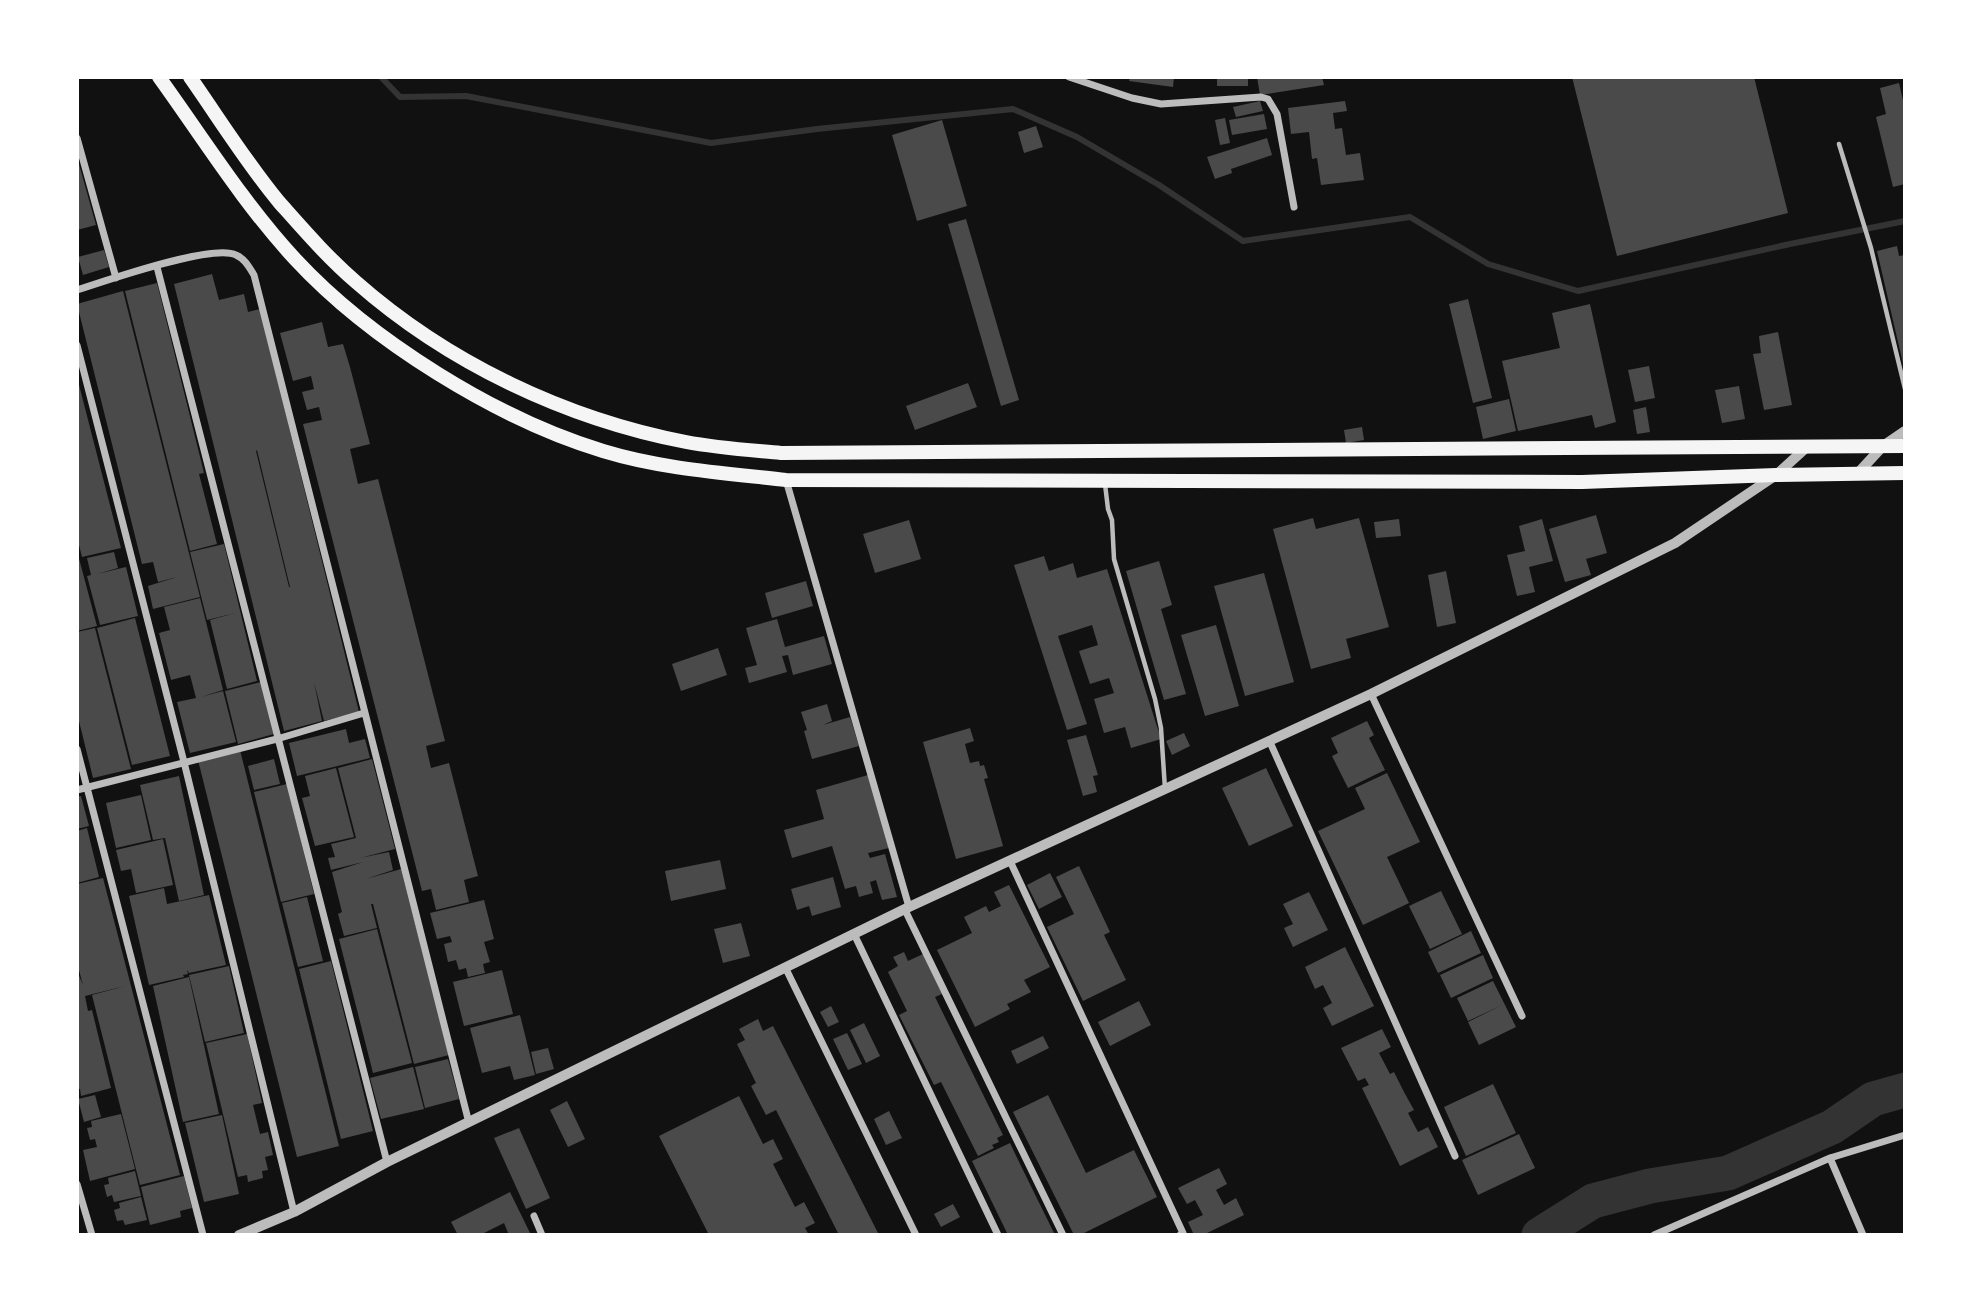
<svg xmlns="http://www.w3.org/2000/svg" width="1982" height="1312" viewBox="0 0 1982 1312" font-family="'Public Sans',sans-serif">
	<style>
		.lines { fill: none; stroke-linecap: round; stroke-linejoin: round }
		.stream { stroke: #333; stroke-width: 6 }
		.river { stroke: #333; stroke-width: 35 }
		.building { fill: #4a4a4a; fill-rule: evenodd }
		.service { stroke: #bcbcbc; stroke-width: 4.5 }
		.minor { stroke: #bcbcbc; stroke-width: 7 }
		.tertiary { stroke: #bcbcbc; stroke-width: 10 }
		.trunk { stroke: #f5f5f5; stroke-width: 14 }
	</style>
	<rect width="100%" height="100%" fill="#111"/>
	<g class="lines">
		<path class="stream" d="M381,77L400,97L466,96L711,143L817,129L1013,109L1077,137L1159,185L1243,241L1410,217L1488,264L1578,291L1790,244L1905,221"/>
		<path class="river" d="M1539,1235L1593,1201L1650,1186L1728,1173L1832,1127L1873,1099L1905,1090"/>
	</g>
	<path class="building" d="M1130,77H1174L1173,87L1129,81Z
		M1217,77H1248V86H1217Z
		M1257,77H1322L1324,85L1260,95Z
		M1572,77H1754L1788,213L1617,256Z
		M1899,83L1905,109V184L1893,187L1876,117L1886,114L1880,88Z
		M1260,101L1263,111L1236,117L1233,107Z
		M1345,101L1347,111L1333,113L1335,129L1342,128L1346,155L1360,153L1364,180L1321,185L1317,158L1312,159L1309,132L1291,134L1288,108Z
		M1264,114L1267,129L1232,135L1229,120Z
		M1225,118L1230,143L1220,145L1215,120Z
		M942,120L967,206L917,221L892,135Z
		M1036,126L1043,147L1024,153L1018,132Z
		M1267,138L1272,155L1231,169L1232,173L1215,179L1207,157Z
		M77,157L96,225L77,230Z
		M966,219L1019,400L1001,406L948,224Z
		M1897,246L1899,256L1905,255L1904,368L1877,251Z
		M104,250L109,267L83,275L78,257Z
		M212,274L219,300L244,294L248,312L260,309L359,712L324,721L314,682L322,721L284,731L174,284ZM257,450L290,587H289L256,451Z
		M157,283L204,473L199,474L217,544L190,551L125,291Z
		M123,291L200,597L153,609L148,586L177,577L158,582L153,562L142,564L77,304Z
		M1468,299L1492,398L1473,403L1449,304Z
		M1590,304L1616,422L1595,428L1592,415L1518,431L1502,361L1560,348L1552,313Z
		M322,322L328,347L343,344L350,367L370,444L350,449L358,484L378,479L445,741L426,746L431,768L449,763L478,876L464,880L469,902L436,910L431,889L422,891L303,424L322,420L319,407L307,410L302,392L314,389L311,376L293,381L280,333Z
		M1778,332L1792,405L1764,410L1753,354L1761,353L1759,336Z
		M1649,366L1655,398L1635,402L1628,370Z
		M77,377L121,548L82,557L77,537Z
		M968,383L977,407L915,430L906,406Z
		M1739,386L1745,419L1722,423L1715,390Z
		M1509,399L1516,431L1483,439L1476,407Z
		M1646,407L1650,432L1637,434L1633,410Z
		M1362,427L1364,440L1346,443L1344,430Z
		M1596,515L1607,553L1586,559L1591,575L1565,582L1549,529Z
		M1313,518L1316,529L1359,518L1389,627L1346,639L1351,658L1311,669L1273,529Z
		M1399,519L1401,536L1376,538L1374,522Z
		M1542,519L1553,561L1529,567L1535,592L1517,596L1507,555L1525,551L1519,526Z
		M909,520L921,559L875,573L863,534Z
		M224,544L257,681L227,689L210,620L235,613L207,620L190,552Z
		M77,551L97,626L77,631Z
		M114,552L118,568L97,574L126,567L138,616L100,625L87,576L91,575L87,558Z
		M1044,556L1049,571L1073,563L1077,578L1107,569L1161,739L1131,748L1125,727L1104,733L1094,699L1114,693L1109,678L1090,684L1079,651L1098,645L1092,625L1058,636L1087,724L1067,730L1014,565Z
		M1159,561L1172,605L1161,609L1186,694L1164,700L1126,571Z
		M1446,571L1456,623L1437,627L1428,575Z
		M1264,573L1294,682L1245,696L1214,586Z
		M806,581L813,606L772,618L765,593Z
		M200,598L223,690L201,697L223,691L236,742L190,753L177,702L196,698L190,675L171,680L159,633L170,630L164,607Z
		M135,618L170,756L132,765L97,628Z
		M777,619L785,647L824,636L832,664L793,675L788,655L782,656L787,672L749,683L745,668L757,665L746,628Z
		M1216,625L1239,706L1205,716L1181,635Z
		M95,628L131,769L93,778L77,713V632Z
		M718,648L727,675L681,691L672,664Z
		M261,682L274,734L238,744L225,691Z
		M827,704L832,721L823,725L850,717L859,746L812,759L804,731L807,730L801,712Z
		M1367,721L1374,735L1369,738L1385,770L1348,788L1332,756L1338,753L1331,738Z
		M970,728L974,741L965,744L970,763L979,761L980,766L984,765L988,778L984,779L1003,846L956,859L923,742Z
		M346,729L349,743L365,739L370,758L297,776L289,743Z
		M1184,733L1190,746L1172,755L1166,741Z
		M1086,735L1098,775L1093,776L1097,792L1083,796L1067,740Z
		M240,750L339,1146L297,1157L198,760Z
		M274,759L280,784L254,790L248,766Z
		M372,759L395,849L360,858L389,852L393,870L366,879L401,869L449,1055L414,1064L373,904H371L377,928L344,936L338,914L342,912L332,872L363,862L331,870L328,858L335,857L331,844L356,838L338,768Z
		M336,768L354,837L315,846L302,798L310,796L305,776Z
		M1266,768L1293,826L1249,846L1222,788Z
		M1387,773L1420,842L1387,857L1409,903L1363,925L1318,831L1365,809L1355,788Z
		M868,775L889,848L868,853L870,858L885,854L897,897L882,900L876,880L870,882L873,893L859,897L856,886L845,889L832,846L792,858L784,830L824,819L816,790Z
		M179,776L204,895L179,901L165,838L153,840L140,785Z
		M287,784L314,894L281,902L254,792Z
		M141,795L151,840L116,848L106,803Z
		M81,796L89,826L77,829V797Z
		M87,828L99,877L77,883V831Z
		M163,839L173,885L136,893L131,869L121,871L116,850Z
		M720,860L726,889L671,901L665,871Z
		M1079,866L1110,932L1104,935L1126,980L1083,1001L1047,927L1074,914L1056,877Z
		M1050,873L1062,897L1039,909L1027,885Z
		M833,877L841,907L812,916L809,906L797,910L791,889Z
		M103,878L180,1175L140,1185L92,995L125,986L85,996L88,1011L92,1010L111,1088L81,1096L80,1089H77V971L83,985L77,963V884Z
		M1009,885L1050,967L1024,980L1031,992L1007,1004L1010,1009L975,1027L937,950L972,933L964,917L986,906L989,912L1001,906L994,892Z
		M164,888L167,904L209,895L226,965L189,973L187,970L188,974L183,975L184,977L149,985L129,896Z
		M1441,891L1462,934L1430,949L1409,906Z
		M1309,892L1328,930L1293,947L1284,928L1293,924L1283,904Z
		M307,897L323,961L298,967L282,903Z
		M484,900L494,939L484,942L490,962L483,964L485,973L468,977L466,968L459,970L456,960L448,962L444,944L452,942L450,936L437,939L430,913Z
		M741,923L750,956L723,963L714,929Z
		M377,929L412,1063L373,1073L339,939Z
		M1471,931L1481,953L1438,973L1428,952Z
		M1345,947L1374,1006L1332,1026L1323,1008L1332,1003L1323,985L1315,989L1305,967Z
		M904,952L908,961L923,954L942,994L935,997L1003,1135L997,1138L999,1142L992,1145L994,1148L978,1156L941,1082L934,1085L899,1015L907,1011L888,972L898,966L893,957Z
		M1483,955L1493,978L1451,998L1440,975Z
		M331,961L373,1131L341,1139L299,969Z
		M229,966L244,1033L205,1042L189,975Z
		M502,970L513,1014L464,1026L453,982Z
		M189,977L219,1114L183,1122L153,986Z
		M1493,981L1516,1027L1479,1045L1468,1022L1502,1005L1468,1021L1457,998Z
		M1139,1001L1151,1025L1110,1046L1098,1022Z
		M831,1006L839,1022L828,1027L820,1012Z
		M520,1015L535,1075L514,1080L510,1066L482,1073L470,1028Z
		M758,1019L763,1031L773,1026L879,1235H839L776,1110L766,1115L751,1086L756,1083L737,1044L745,1040L739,1029Z
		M864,1023L880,1056L866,1063L850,1030Z
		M1382,1029L1391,1047L1379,1053L1390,1074L1394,1072L1404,1092L1414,1110L1408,1113L1418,1132L1428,1127L1438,1147L1400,1166L1362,1088L1369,1085L1365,1078L1358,1081L1341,1048Z
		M847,1033L862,1064L848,1070L833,1039Z
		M247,1034L262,1103L253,1105L260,1134L268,1132L273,1155L265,1157L268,1170L262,1171L263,1178L248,1182L247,1175L238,1177L206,1043Z
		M1043,1036L1049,1048L1017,1064L1011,1051Z
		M548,1048L554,1069L536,1074L531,1052Z
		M448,1059L459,1099L425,1108L415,1067Z
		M413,1067L424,1109L381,1119L370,1078Z
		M1493,1084L1516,1133L1466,1156L1444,1107Z
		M95,1095L101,1117L84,1122L78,1099Z
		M1048,1095L1086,1173L1134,1150L1157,1197L1080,1235H1074L1013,1112Z
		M739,1096L763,1144L773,1139L783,1159L773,1164L795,1207L804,1202L815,1223L805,1228L809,1235H709L659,1136Z
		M567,1101L585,1139L568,1147L550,1110Z
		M889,1111L902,1138L886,1145L874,1119Z
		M121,1114L135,1169L90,1181L83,1150L97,1147L95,1139L90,1140L87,1128L92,1127L91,1121Z
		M222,1115L239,1194L204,1202L185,1123Z
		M519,1128L550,1198L526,1209L494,1138Z
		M1519,1134L1535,1168L1478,1195L1462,1160Z
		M1010,1143L1022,1168L1055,1235H1008L972,1161Z
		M1219,1168L1227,1184L1216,1190L1224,1205L1236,1198L1244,1215L1203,1235H1194L1188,1222L1203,1215L1195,1200L1187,1204L1178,1188Z
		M135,1171L141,1196L114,1202L112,1195L107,1197L104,1185L109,1184L108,1178Z
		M184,1176L192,1208L180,1211L181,1217L150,1225L141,1187Z
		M510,1192L531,1235H509L504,1223L480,1235H458L451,1222Z
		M141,1197L147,1220L125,1225L123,1220L117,1221L114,1210L120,1208L119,1203Z
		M953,1204L960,1217L941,1227L934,1214Z"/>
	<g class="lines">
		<path class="service" d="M1839,144L1871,248L1905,389
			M1105,484L1108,509L1112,520L1114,559L1155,699L1161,728L1165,789"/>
		<path class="minor" d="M1069,77L1132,98L1161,104L1261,97L1268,99L1277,114L1294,207
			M77,138L116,278
			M157,267L387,1162
			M77,290C105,281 213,243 236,255C245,259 249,267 254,275L469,1123
			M77,345L184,762L294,1212
			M786,480L909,907
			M1371,694L1522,1016
			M1269,740L1455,1156
			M77,749L203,1235
			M77,790L277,739L364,713
			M1010,861L1183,1233L1180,1235
			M905,910L1063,1235
			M855,936L998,1235
			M786,969L916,1235
			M1830,1158L1863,1235
			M77,1184L92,1235
			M534,1216L542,1235
			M1654,1235L1830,1158L1905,1135"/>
		<path class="tertiary" d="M1858,473L1883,446L1905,431
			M239,1235L294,1212L387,1162L909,907L1371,694L1675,543L1776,475L1808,446"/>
		<path class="trunk" d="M159,77C203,138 244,204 295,259C370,340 497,419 603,451C662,469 724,473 786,480L1582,482L1776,475L1905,473
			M190,77C218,117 248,165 279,202C303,229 328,258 356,282C448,363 566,419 686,442C717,448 749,450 781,453L1905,446"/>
	</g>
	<rect width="1982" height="1312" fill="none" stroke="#ffffff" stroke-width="158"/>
</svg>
